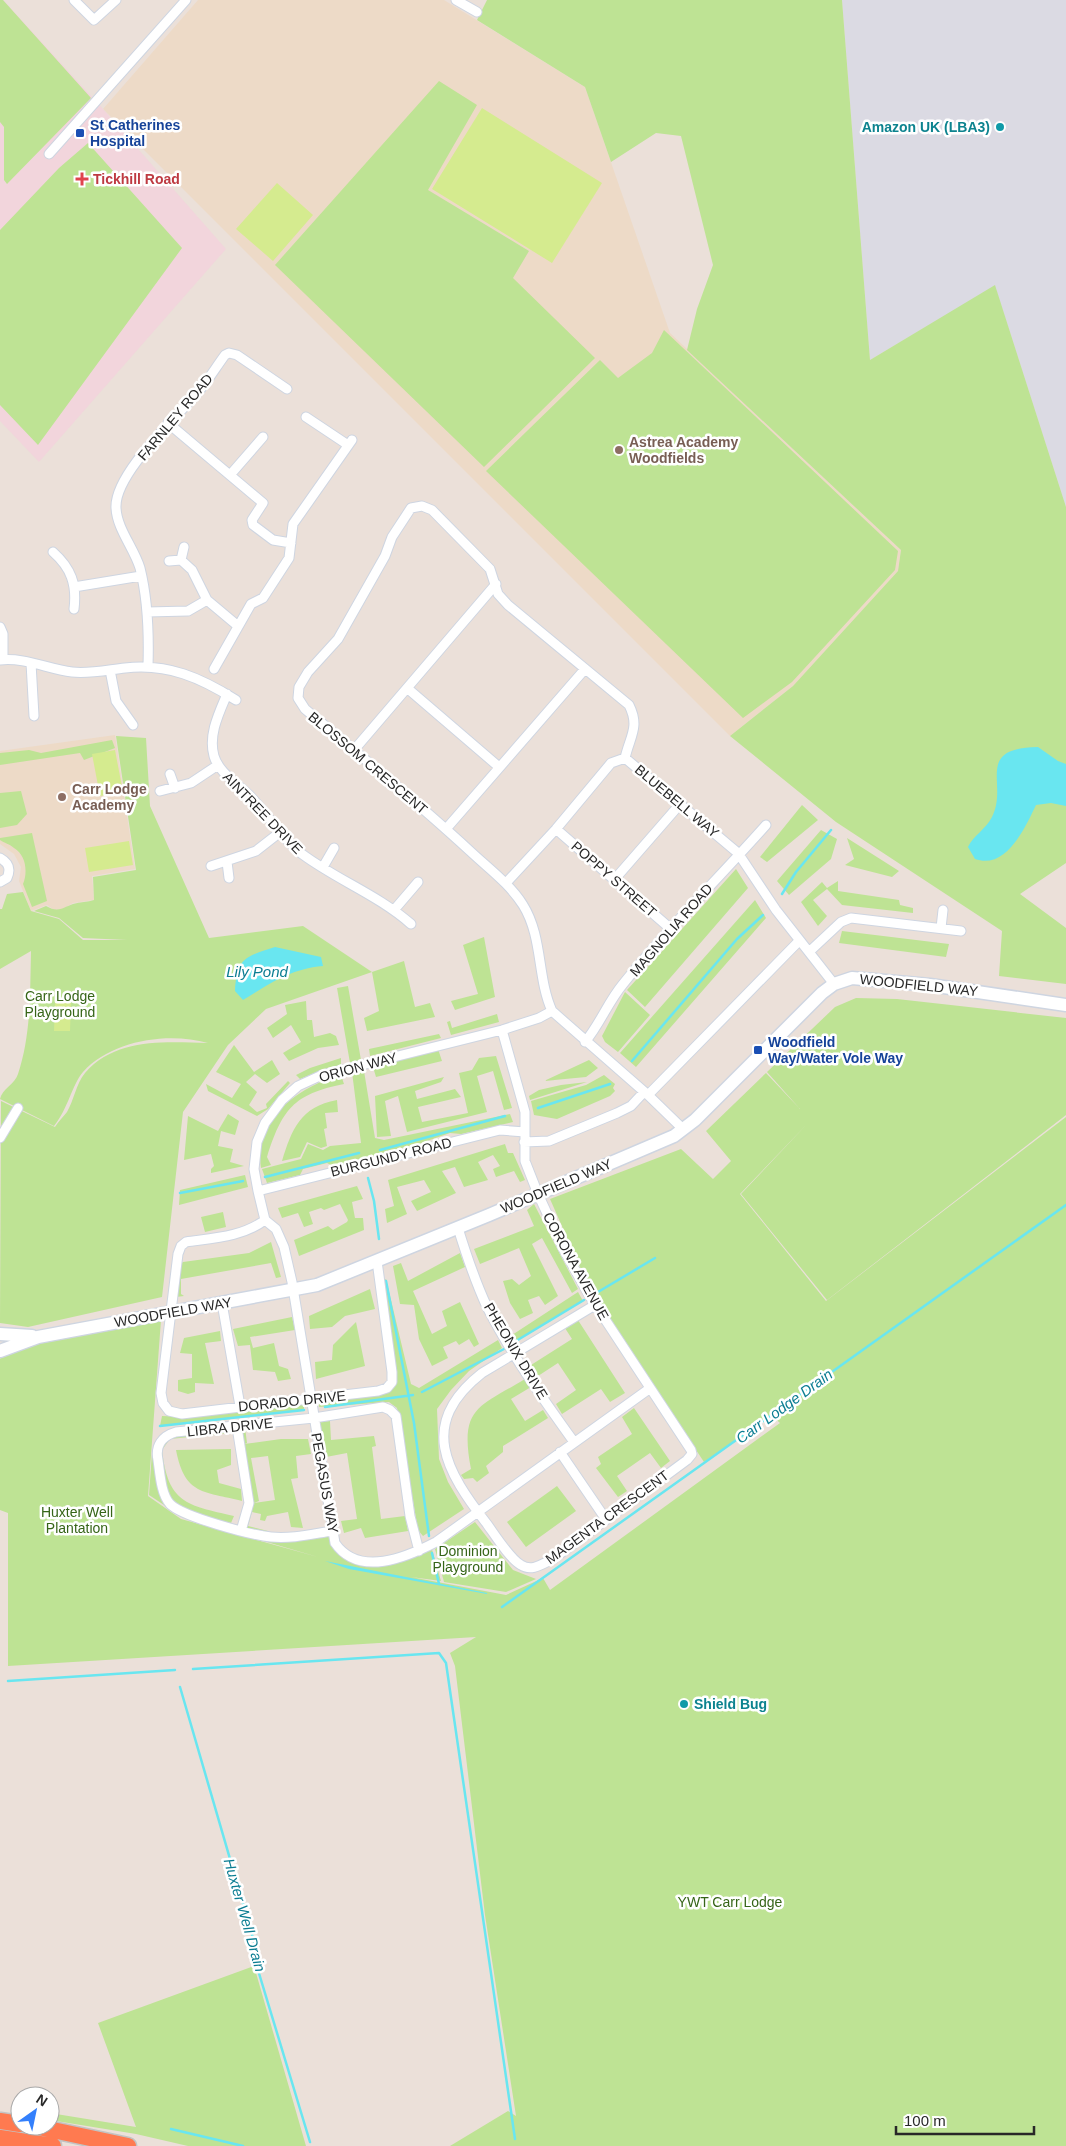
<svg xmlns="http://www.w3.org/2000/svg" width="1066" height="2146" viewBox="0 0 1066 2146" font-family="Helvetica,sans-serif">
	<style>
		.industrial { fill: #dbdae3 }
		.education { fill: #eddac7 }
		.medical { fill: #f2d5dc }
		.green { fill: #bee394; fill-rule: evenodd }
		.pitch { fill: #d5eb8f }
		.water { fill: #69e6f0 }
		.lines { fill: none; stroke-linecap: round; stroke-linejoin: round }
		.stream { stroke: #69e6f0; stroke-width: 2.5 }
		.street-casing { stroke: #ced5e1; stroke-width: 11 }
		.secondary-casing { stroke: #ced5e1; stroke-width: 15 }
		.highway-casing { stroke: #c3c3c3; stroke-width: 19 }
		.street { stroke: #fff; stroke-width: 9 }
		.secondary { stroke: #fff; stroke-width: 12 }
		.highway { stroke: #ff7a50; stroke-width: 16 }
		.culture-dot { fill: #0f9aa8; stroke: #fff; stroke-width: 2 }
		.transit-dot { fill: #1a4fb4; stroke: #fff; stroke-width: 2 }
		.health-dot { fill: #e0444e; stroke: #fff; stroke-width: 2 }
		.education-dot { fill: #8d6e63; stroke: #fff; stroke-width: 2 }
		.labels { text-anchor: middle; dominant-baseline: central; stroke-width: 5; stroke-linejoin: round; paint-order: stroke }
		.transit-label { font-size: 14px; font-weight: bold; fill: #164399; stroke: #fff; text-anchor: start }
		.culture-label { font-size: 14px; font-weight: bold; fill: #0d838f; stroke: #fff; text-anchor: end }
		.health-label { font-size: 14px; font-weight: bold; fill: #be3a42; stroke: #fff; text-anchor: start }
		.street-label { font-size: 14px; fill: #282828; stroke: #fff }
		.education-label { font-size: 14px; font-weight: bold; fill: #785e54; stroke: #fff; text-anchor: start }
		.park-label { font-size: 14px; fill: #366518; stroke: #fff }
		.water-label { font-size: 15px; font-style: italic; fill: #0b7d92; stroke: #fff }
	</style>
	<rect width="100%" height="100%" fill="#ebe0d9"/>
	<path class="industrial" d="M842,0H1066V507L995,286L870,360Z"/>
	<path class="education" d="M198,0H444L585,87L670,333L901,550L898,571L793,686L730,736L103,109Z
		M115,735L135,869L92,876L94,900L73,903L63,909L54,910L47,905L31,911L19,881L21,867L14,854L0,844V751Z"/>
	<path class="medical" d="M0,0H3L103,109L226,249L39,462L0,421Z"/>
	<path class="green" d="M0,0H3L91,98L7,184L4,180V127L0,122Z
		M487,0H842L870,360L995,285L1066,507V863L1020,894L1066,928V984L999,976L1002,931L836,822L730,736L793,686L898,571L901,550L687,350L697,309L713,265L681,136L656,133L611,162L585,87L477,20Z
		M439,81L477,105L428,190L529,251L513,278L595,358L484,467L275,265Z
		M88,143L182,248L38,445L0,405V230L59,168Z
		M664,330L898,551L895,570L792,682L743,718L486,471L600,360L618,378L652,353Z
		M116,736L146,738L150,806L209,938L303,926L372,972L404,961L415,1007L430,1003L435,1017L367,1031L364,1018L379,1011L372,972L266,1009L228,1045L183,1112L162,1297L28,1327L0,1323L1,1101L55,1127C58,1122 63,1117 67,1112C74,1100 76,1084 85,1073C116,1037 166,1042 208,1043C168,1032 112,1040 83,1072C72,1085 68,1109 54,1126L0,1099C2,1089 15,1084 18,1074C31,1035 30,993 31,951L0,969V909H2L7,894L23,892L31,911L59,919L83,940H127L83,938L59,918L34,911L46,906C58,913 62,908 73,904C80,902 88,902 94,900L93,877L136,870Z
		M112,740L115,748L84,760L80,753L0,765V753L29,750L41,753Z
		M21,791L27,814L17,825L0,828V793Z
		M802,805L818,820L767,862L760,857Z
		M821,830L837,839L831,859L789,895L777,881Z
		M32,833L47,901L32,907L23,884C28,872 26,855 14,848C10,844 4,843 0,840V838Z
		M847,838L899,871L892,877L845,865L854,859Z
		M736,869L748,888L645,1007L627,990Z
		M838,881V891L899,900L900,905L913,908V913L842,905L827,889L813,900L827,916L818,926L801,902L822,882L827,888Z
		M755,900L766,918L636,1067L620,1053Z
		M842,931L949,944L946,957L839,943Z
		M484,937L495,997L455,1010L451,1001L478,994L463,945Z
		M348,986L361,1060L350,1063L337,988Z
		M625,992L650,1015L618,1052L605,1042L602,1036Z
		M856,998L897,999L1066,1018V1115L827,1300L741,1194L808,1123L740,1194L826,1301L1066,1117V2146H450L508,2111L516,2116L485,1915L455,1666L450,1653L476,1637L8,1666V1513L0,1510V1359L3,1355L36,1343L161,1320L148,1496L181,1519L318,1557L182,1517L149,1495L152,1452L155,1453L169,1504L270,1538L331,1533L334,1543L367,1563L431,1546L441,1581L411,1577L506,1595L543,1578L550,1590L780,1423L771,1415L704,1462L591,1292L550,1199L681,1149L713,1179L731,1161L706,1131L766,1073L800,1109L767,1072L835,1007Z
		M306,1001L307,1020H312L314,1037L330,1033L336,1036L339,1045L318,1048L289,1061L283,1053L301,1042L291,1025L273,1038L267,1028L287,1014L285,1005Z
		M497,1014L499,1022L451,1035L447,1022L450,1021L452,1028Z
		M439,1034L441,1038L370,1056L369,1049Z
		M234,1045L254,1072L272,1060L280,1074L267,1083L255,1074L246,1082L257,1092L249,1105L257,1112L267,1108L266,1104L288,1081L290,1083L268,1109L257,1116L208,1091L206,1084L232,1098L241,1084L216,1072Z
		M438,1049L442,1061L376,1077L373,1067Z
		M496,1056L512,1108L504,1110L493,1071L477,1076L487,1112L407,1132L398,1096L385,1101L391,1136L377,1137L375,1096L444,1077L441,1082L415,1091L417,1099L455,1089L461,1097L418,1107L422,1122L468,1113L459,1073L472,1070L479,1058Z
		M341,1058V1065L327,1068L300,1079L296,1075L310,1068Z
		M589,1060L598,1068L586,1077L544,1081Z
		M364,1071L375,1138L384,1140L510,1114L513,1122L461,1134L450,1133L421,1143L333,1166L327,1163L303,1169L300,1175L267,1183L262,1169L301,1159L308,1144L323,1150L330,1146L361,1143L352,1072Z
		M341,1075L344,1084C293,1094 282,1110 267,1157L271,1165L261,1168C253,1118 300,1086 341,1075Z
		M604,1075L615,1084L613,1088L615,1091L610,1096L557,1119L534,1115L531,1101L586,1085Z
		M587,1082L530,1100L529,1096L539,1090L561,1085Z
		M337,1100L338,1112L325,1113L327,1128L324,1129L327,1146L321,1148L307,1142L300,1157L282,1161C292,1129 300,1107 337,1100Z
		M228,1114L239,1121L235,1135L221,1131L218,1146L233,1149L230,1162L244,1166L211,1173V1169L214,1166L211,1154L184,1160L188,1116L218,1131Z
		M505,1144L508,1153H513L525,1180L520,1182L514,1171L496,1177L493,1169L500,1166L493,1155L478,1162L488,1180L464,1187L455,1167L442,1171L456,1193L417,1211L411,1201L431,1192L424,1180L397,1187L407,1214L387,1223L385,1209L394,1206L388,1180Z
		M245,1175L248,1187L179,1205L180,1190Z
		M357,1186L363,1199L352,1202L355,1218H363L364,1230L299,1256L294,1240L328,1226L333,1230L347,1222L348,1220L340,1204L324,1210L321,1208L309,1212L313,1224L304,1227L298,1213L282,1218L278,1208Z
		M534,1204L578,1289L572,1293L542,1238L532,1244L558,1296L545,1305L539,1296L528,1300L533,1313L520,1319L510,1303L503,1281L512,1279L519,1285L531,1276L519,1248L480,1264L474,1249L534,1226L527,1210Z
		M223,1212L226,1227L205,1232L201,1217Z
		M271,1242L281,1277L276,1278L271,1263L181,1279V1294L184,1296L176,1297L180,1264L183,1262L249,1253Z
		M460,1253L465,1267L413,1291L432,1334L447,1326L442,1311L460,1302L479,1344L474,1347L469,1339L459,1345L456,1341L443,1347L448,1358L432,1366L419,1339L414,1305L400,1304L393,1266L401,1263L408,1281Z
		M386,1279L411,1384L419,1388L498,1340L502,1348L469,1371L451,1390L437,1409L439,1459L448,1482L464,1509L423,1536L418,1530L397,1408L389,1402L319,1407V1401L395,1384L383,1282Z
		M370,1289L375,1309L345,1316L332,1327L310,1329L309,1316Z
		M578,1292L583,1301L516,1341L512,1335Z
		M292,1317L295,1330L250,1337L253,1348L274,1343L279,1366L288,1369L291,1379L278,1381L275,1372L253,1370L250,1345L238,1346L233,1329Z
		M576,1317L625,1393L610,1402L601,1389L562,1414L556,1404L576,1390L558,1363L538,1376L531,1365L572,1339L563,1325Z
		M356,1322L365,1366L316,1379L315,1362L332,1360L333,1345Z
		M220,1331L221,1341L205,1343L214,1384L195,1383V1392L188,1394L178,1391V1380L192,1378V1354L180,1353L184,1338Z
		M525,1379L531,1387L511,1399L525,1421L543,1410L548,1418L503,1446V1452L486,1466L489,1473L477,1482L473,1478L464,1479L461,1475L471,1469C459,1407 479,1407 525,1379Z
		M304,1402V1410L160,1426L162,1416L185,1417Z
		M634,1408L670,1461L661,1468L650,1453L617,1476L627,1491L618,1497L596,1468L601,1464L598,1457L632,1434L622,1417Z
		M330,1421L331,1440L374,1436L376,1446L372,1447L381,1519L405,1516L408,1531L365,1538L361,1528L344,1533L341,1521L357,1519L347,1453L326,1457L320,1422Z
		M245,1427L247,1443L244,1444L281,1439H308L311,1454L296,1456L298,1478L291,1479L303,1528L291,1527L288,1512L267,1516L265,1521L260,1520L261,1514L252,1512L248,1526L268,1531L267,1535L241,1530L248,1514L238,1428ZM268,1456L275,1500L254,1503L259,1501L251,1458Z
		M229,1429V1433L170,1439L162,1450C168,1503 186,1505 234,1516L231,1523C212,1518 173,1515 166,1492C162,1477 162,1459 160,1444L168,1436Z
		M231,1449V1465L217,1470L219,1483L241,1489L242,1501C204,1491 185,1496 176,1450Z
		M557,1486L576,1511L526,1547L507,1522Z
		M475,1522L513,1570L536,1579L506,1592L444,1582L435,1549Z
		M254,1966L306,2146H188L136,2134L50,2120V2113L136,2127L98,2023Z"/>
	<path class="pitch" d="M482,108L602,183L552,263L432,189Z
		M277,183L313,215L273,261L236,229Z
		M115,750L123,792L100,796L92,754Z
		M129,841L133,865L89,872L85,848Z
		M55,1003H71L70,1031H54Z"/>
	<path class="water" d="M1038,747L1058,761L1066,764V806L1051,803L1036,805C1025,828 1006,870 975,859L968,847C973,836 986,829 992,817C1009,784 973,748 1038,747Z
		M275,947L321,957L323,966C290,969 271,983 243,1000L235,991C237,957 245,957 275,947Z
		M325,1561L487,1593V1594L349,1569Z"/>
	<g class="lines">
		<path class="stream" d="M782,894L796,872L831,830
			M632,1061L737,939L763,915
			M538,1108L610,1084
			M380,1150L505,1116
			M265,1177L359,1153
			M368,1178L374,1201L379,1239
			M180,1193L243,1181
			M386,1281L414,1423L429,1536
			M598,1292L655,1258
			M516,1341L584,1300
			M422,1392L504,1349
			M325,1407L413,1395
			M160,1426L304,1410
			M432,1553L439,1584
			M502,1607L1066,1205
			M193,1669L439,1653L446,1663L515,2139
			M8,1681L175,1670
			M180,1687L260,1962L258,1970L310,2142
			M171,2129L243,2146"/>
		<g class="street-casing">
			<path id="street" d="M74,0L94,20L116,0
				M456,0L477,12
				M49,154L186,0
				M306,417L348,445
				M168,423L263,503L252,520L253,525L273,540L291,543
				M230,475L263,437
				M53,552C71,568 77,584 74,609
				M181,560L192,570L207,600L238,626
				M169,561L181,560L184,547
				M74,587L141,576
				M147,612L188,611L207,600
				M0,627L3,634V659
				M0,660C24,657 48,669 72,672C89,674 107,670 125,668C168,663 201,678 236,700
				M31,663L34,716
				M148,666C149,634 148,600 140,568C134,548 117,529 116,508C114,474 177,417 198,392C208,381 216,367 225,355L229,353L237,355L287,389
				M214,669L251,604L263,598L289,558L293,524L352,440
				M110,670L116,701L133,725
				M407,688L499,767
				M227,694C219,713 208,735 214,756C219,773 237,783 249,795C268,814 280,837 302,854C337,880 378,895 411,924
				M354,750L496,584
				M625,758C630,736 640,727 629,705L508,605L498,594L490,569L432,510L422,506L411,508L392,537L385,556L338,639L308,672L299,687L298,698L305,709C361,756 417,802 470,851C488,868 510,884 523,905C543,937 537,978 552,1011L648,1095L683,1129
				M170,774L175,788
				M160,791L191,783L218,765
				M446,829L585,669
				M556,829L672,930
				M0,858C9,863 11,869 7,878L0,882
				M227,862L229,878
				M211,866L256,851L279,833
				M323,867L334,848
				M614,880L681,803
				M506,883L556,829L611,763L625,758L738,853L776,910L834,984
				M394,910L418,882
				M941,928L943,910
				M810,951L841,922L851,918L961,931
				M552,1011L539,1018L502,1030L322,1075L298,1086L282,1100L265,1123L257,1142L254,1169L258,1191L265,1220L276,1229L284,1247L292,1282L335,1543C359,1578 407,1557 436,1542L649,1389
				M502,1030L525,1112V1161L538,1194L564,1250L589,1295L691,1450L692,1454L687,1460L553,1559C542,1564 532,1572 521,1565C510,1559 495,1535 487,1524C446,1471 417,1424 482,1373L595,1305
				M585,1042C600,1024 608,1002 623,984C667,929 719,878 766,825
				M648,1095L799,941
				M0,1138L18,1108
				M524,1142L549,1141L617,1113L631,1106L644,1092
				M258,1191L500,1130L525,1132
				M265,1220C242,1237 214,1238 186,1242L181,1246L178,1254L161,1393L163,1403L169,1411L182,1414L378,1391L387,1388L392,1382V1372L377,1261
				M458,1228C466,1254 475,1281 487,1307C511,1354 543,1399 574,1442
				M222,1303L240,1406
				M237,1427L249,1503L241,1531
				M560,1452L605,1518
				M332,1531C312,1534 292,1539 271,1537C251,1535 183,1517 170,1504C161,1494 160,1474 158,1460C155,1446 162,1436 176,1432L314,1418L383,1407L390,1410L396,1416L410,1516L419,1551"/>
		</g>
		<g class="secondary-casing">
			<path id="secondary" d="M0,1334L32,1336
				M0,1351L38,1337L317,1285L489,1215L674,1136L695,1120L822,993L834,984L852,978L930,985L1066,1005"/>
		</g>
		<g class="highway-casing">
			<path id="highway" d="M0,2121L20,2124
				M34,2126L128,2146
				M0,2138L53,2146"/>
		</g>
		<use href="#street" class="street"/>
		<use href="#secondary" class="secondary"/>
		<use href="#highway" class="highway"/>
	</g>
	<g class="culture-dot">
		<circle cx="1000" cy="127" r="5"/>
		<circle cx="684" cy="1704" r="5"/>
	</g>
	<g class="transit-dot">
		<rect x="75" y="128" width="10" height="10" rx="2.5"/>
		<rect x="753" y="1045" width="10" height="10" rx="2.5"/>
	</g>
	<path class="health-dot" d="M79.5 171.5h5v5h5v5h-5v5h-5v-5h-5v-5h5z"/>
	<g class="education-dot">
		<circle cx="619" cy="450" r="5"/>
		<circle cx="62" cy="797" r="5"/>
	</g>
	<g class="labels">
		<g class="transit-label">
			<text x="90" y="125">St Catherines<tspan x="90" dy="16">Hospital</tspan></text>
			<text x="768" y="1042">Woodfield<tspan x="768" dy="16">Way/Water Vole Way</tspan></text>
		</g>
		<g class="culture-label">
			<text x="990" y="127">Amazon UK (LBA3)</text>
			<text x="694" y="1704" text-anchor="start">Shield Bug</text>
		</g>
		<g class="health-label">
			<text x="93" y="179">Tickhill Road</text>
		</g>
		<g class="street-label">
			<text transform="translate(175 417) rotate(-50)">FARNLEY ROAD</text>
			<text transform="translate(368 763) rotate(40)">BLOSSOM CRESCENT</text>
			<text transform="translate(677 801) rotate(40)">BLUEBELL WAY</text>
			<text transform="translate(263 813) rotate(46)">AINTREE DRIVE</text>
			<text transform="translate(614 879) rotate(41)">POPPY STREET</text>
			<text transform="translate(671 930) rotate(-49)">MAGNOLIA ROAD</text>
			<text transform="translate(919 985) rotate(6)">WOODFIELD WAY</text>
			<text transform="translate(358 1067) rotate(-15)">ORION WAY</text>
			<text transform="translate(391 1157) rotate(-14)">BURGUNDY ROAD</text>
			<text transform="translate(556 1186) rotate(-23)">WOODFIELD WAY</text>
			<text transform="translate(576 1266) rotate(61)">CORONA AVENUE</text>
			<text transform="translate(173 1312) rotate(-10)">WOODFIELD WAY</text>
			<text transform="translate(516 1351) rotate(59)">PHEONIX DRIVE</text>
			<text transform="translate(292 1401) rotate(-6)">DORADO DRIVE</text>
			<text transform="translate(230 1427) rotate(-6)">LIBRA DRIVE</text>
			<text transform="translate(325 1483) rotate(80)">PEGASUS WAY</text>
			<text transform="translate(607 1517) rotate(-36)">MAGENTA CRESCENT</text>
		</g>
		<g class="education-label">
			<text x="629" y="442">Astrea Academy<tspan x="629" dy="16">Woodfields</tspan></text>
			<text x="72" y="789">Carr Lodge<tspan x="72" dy="16">Academy</tspan></text>
		</g>
		<g class="park-label">
			<text x="60" y="996">Carr Lodge<tspan x="60" dy="16">Playground</tspan></text>
			<text x="77" y="1512">Huxter Well<tspan x="77" dy="16">Plantation</tspan></text>
			<text x="468" y="1551">Dominion<tspan x="468" dy="16">Playground</tspan></text>
			<text x="730" y="1902">YWT Carr Lodge</text>
		</g>
		<g class="water-label">
			<text x="257" y="971">Lily Pond</text>
			<text transform="translate(784 1406) rotate(-36)">Carr Lodge Drain</text>
			<text transform="translate(245 1915) rotate(74)">Huxter Well Drain</text>
		</g>
	</g>
	<g transform="translate(35 2111) rotate(33)"><circle r="24" fill="#ffffff" stroke="#a9a9a9"/>
	<path d="M0-4L9 19L0 12L-9 19Z" fill="#3480fc"/>
	<text y="-8" font-size="14" font-weight="bold" text-anchor="middle" fill="#282828">N</text>
	</g>
	<path d="M896 2126v8h138v-8" fill="none" stroke="#282828" stroke-width="2.5"/>
	<text x="904" y="2126" font-size="15" fill="#282828" stroke="#ffffff" stroke-width="4" paint-order="stroke">100 m</text>
</svg>
